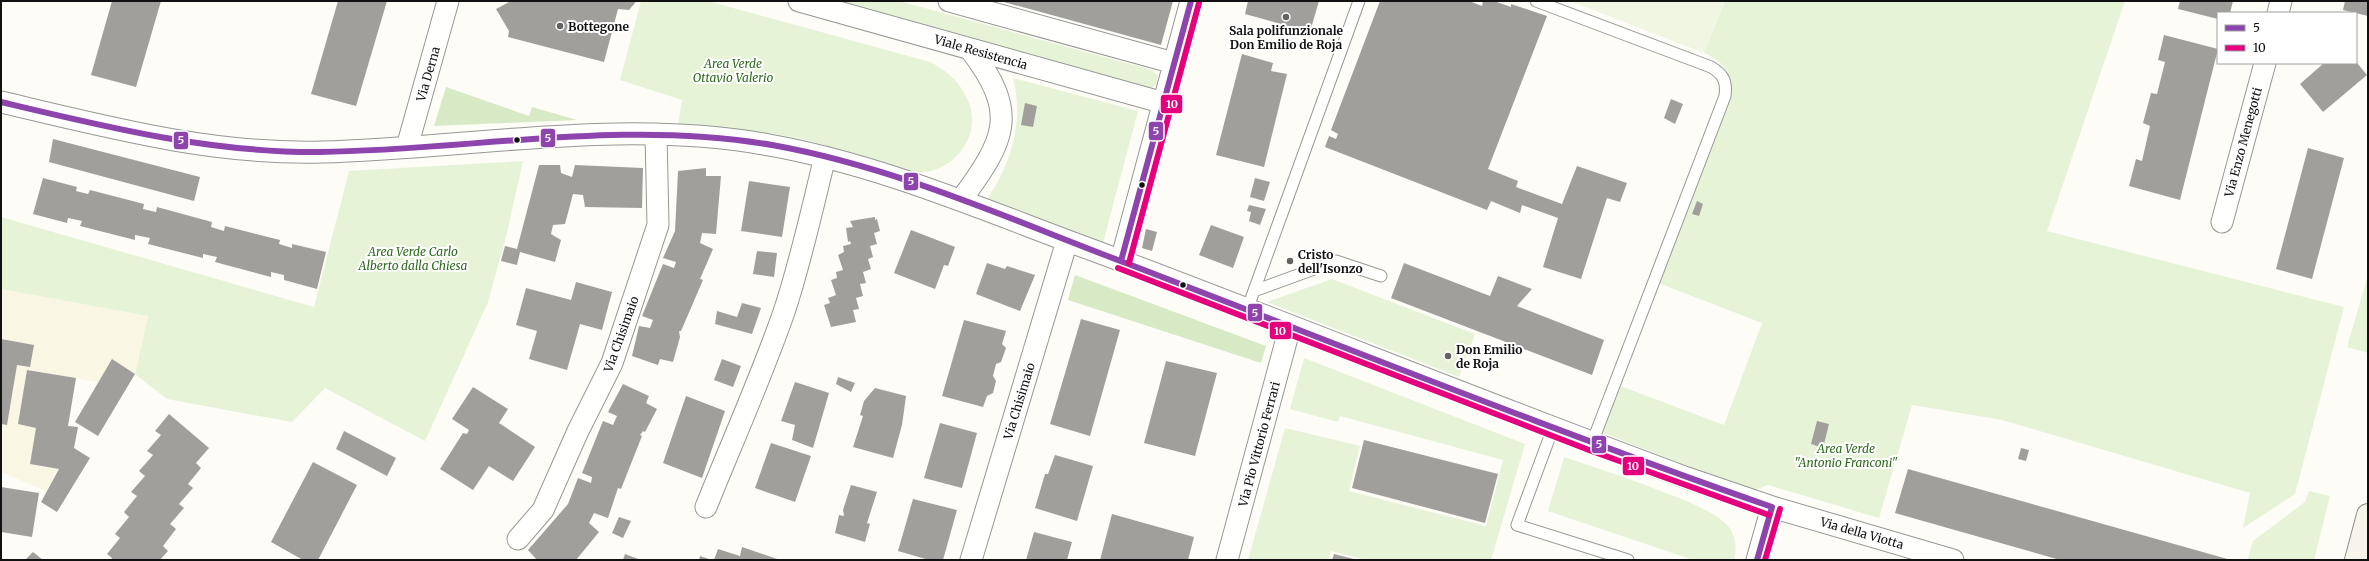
<svg xmlns="http://www.w3.org/2000/svg" width="2369" height="561" viewBox="0 0 2369 561" font-family="Merriweather,serif">
	<style>
		.farmland { fill: #f9f7e4 }
		.green { fill: #e7f3d7 }
		.forest { fill: #d8eac5 }
		.pitch { fill: #f0f6e1 }
		.building { fill: #a19f9c }
		.lines { fill: none; stroke-linecap: round; stroke-linejoin: round }
		.lane-casing { stroke: #979795; stroke-width: 13 }
		.street-casing { stroke: #979795; stroke-width: 23 }
		.secondary-casing { stroke: #8e8d8b; stroke-width: 24 }
		.lane { stroke: #fffffe; stroke-width: 11 }
		.street { stroke: #fffffe; stroke-width: 21 }
		.secondary { stroke: #f6f4eb; stroke-width: 22 }
		.bus-1-casing { stroke: #fff; stroke-width: 9 }
		.bus-2-casing { stroke: #fff; stroke-width: 9 }
		.bus-1 { stroke: #8e44ad; stroke-width: 6 }
		.bus-2 { stroke: #e5007d; stroke-width: 6 }
		.poi-dot { fill: #646362; stroke: #fff; stroke-width: 1.5 }
		.bus-dot { fill: #111; stroke: #fff; stroke-width: 1.5 }
		.labels { text-anchor: middle; dominant-baseline: central; stroke-width: 4; stroke-linejoin: round; paint-order: stroke }
		.poi-label { font-size: 12px; font-weight: bold; fill: #111; stroke: #fff; text-anchor: start }
		.street-label { font-size: 12px; fill: #111; stroke: #fff }
		.park-label { font-size: 12px; font-style: italic; fill: #2f6b1f; stroke: #fff }
		.line-badge { stroke: #fff; stroke-width: 1.5 }
		.badge-label { font-size: 11px; text-anchor: middle; font-weight: bold; fill: #fff }
	</style>
	<rect width="100%" height="100%" fill="#fdfcf7"/>
	<path class="farmland" d="M1,289L148,316L135,374L112,360L98,382L27,370L18,424L36,428L59,469L46,491L1,472Z"/>
	<path class="green" d="M641,1H708L930,62C948,71 962,84 969,103C981,134 957,168 925,172C900,175 844,150 817,143C771,131 725,128 678,124L682,100L620,80Z
		M823,1H899L1152,70L1158,76L1156,85L1150,89Z
		M1725,1H2125L2047,231L2344,307L2295,494L2243,528L2250,493L2002,420L1912,405L1879,518L1768,485L1751,491L1596,430L1615,384L1724,425L1762,323L1653,281L1729,86C1730,69 1720,60 1704,53Z
		M1013,78L1138,111L1103,243L987,199C1012,163 1024,120 1013,78Z
		M523,161L507,233L488,302L425,441L325,388L292,422L167,399L135,374L148,316L1,289V217L314,307L349,171Z
		M2368,275V353L2347,347Z
		M1332,279L1475,334L1459,377L1267,302Z
		M1304,358L1525,444L1491,560H1366L1331,551L1328,560H1248L1285,428L1360,446L1349,491L1486,526L1503,460L1340,416L1338,422L1290,409Z
		M1564,457C1600,469 1636,481 1671,495C1689,502 1710,510 1725,523C1735,532 1738,547 1734,560H1693L1548,511Z
		M2309,491L2330,496L2314,560H2247L2253,541L2305,502Z"/>
	<path class="forest" d="M446,87L529,116L532,107L577,120L434,126Z
		M1075,275L1266,346L1261,363L1068,300Z"/>
	<path class="pitch" d="M1570,1H1725L1704,53Z"/>
	<path class="building" d="M112,1H161L136,87L91,75Z
		M338,1H387L356,106L311,94Z
		M511,1H635V3L629,10L618,9L604,62L508,37L509,31L496,9Z
		M1000,1L1151,2L1173,1L1161,45Z
		M1248,1H1319L1310,32L1245,14Z
		M1380,1H1469L1482,6L1483,1H1494L1511,7V4L1547,16L1488,169L1518,181L1516,187L1562,204L1577,166L1627,183L1620,202L1607,198L1581,279L1543,267L1558,218L1522,205L1520,213L1491,201L1487,210L1325,147L1329,136L1336,139L1338,134L1331,130Z
		M2180,1H2233L2230,13H2218V19L2178,9Z
		M2345,1H2368V16L2343,10Z
		M2164,35L2218,49L2180,200L2129,186L2136,159L2142,161L2150,126L2143,123L2151,93L2157,94L2165,62L2158,60Z
		M1242,54L1273,63L1271,71L1287,74L1264,167L1216,155Z
		M2324,63H2357L2367,75L2323,112L2300,84Z
		M1671,99L1683,104L1675,124L1664,118Z
		M1025,103L1037,106L1033,127L1021,125Z
		M53,139L200,177L194,201L49,162Z
		M2308,148L2344,158L2312,279L2276,269Z
		M539,165H560L561,173L572,177L575,165L643,168L642,208L585,207L583,195L573,194L565,224L553,225L551,234L561,240L555,262L520,252L517,265L501,261L505,246L517,249Z
		M706,168V176H721L716,234L702,233L700,243L713,249L700,279L703,280L681,331H679L680,337L673,362L660,359L658,365L632,356L639,326L650,328L653,320L642,316L663,264L674,268L676,262L663,258L675,231L678,171Z
		M43,178L77,187L76,191L88,194L90,190L144,204L143,209L156,212L157,207L212,222L211,227L224,231L225,226L280,240L279,244L292,248V244L326,252L317,289L284,280V275L271,272V277L215,262L217,257L203,254V258L148,244L150,238L135,235V240L80,226L82,221L68,218L67,223L33,214Z
		M1255,178L1270,182L1264,201L1250,197Z
		M749,181L790,187L782,237L741,231Z
		M1697,201L1703,204L1699,216L1692,214Z
		M1249,205L1266,209L1260,225L1249,221L1251,212L1247,211Z
		M875,217V220L877,219L880,231L874,233L877,244L870,246L873,257L868,259L871,269L863,272L866,283L860,284L863,296L856,298L859,309L853,310L856,322L831,327L824,305L830,303L828,298L836,295L831,280L837,278L836,272L843,270L838,255L844,252L843,246L851,244L850,241L848,242L846,228L853,227L850,221Z
		M1211,225L1244,237L1233,268L1199,255Z
		M1146,229L1157,232L1152,251L1142,248Z
		M911,230L955,247L948,266L944,265L935,289L894,273Z
		M757,251L777,253L774,277L753,274Z
		M987,263L1005,269L1007,266L1035,275L1020,311L976,294Z
		M1404,263L1490,296L1498,276L1532,289L1517,306L1604,340L1592,375L1391,298Z
		M576,282L612,292L602,330L580,324L567,370L529,359L537,331L516,325L526,288L571,300Z
		M742,303L761,308L752,334L715,324L717,311L737,317Z
		M1081,319L1120,330L1090,436L1050,424Z
		M964,320L1006,331L1002,344L1006,348L1001,362L996,364L993,376L996,381L993,393L987,396L983,407L942,396Z
		M1,339L34,345L30,367L17,365L7,425L1,424Z
		M112,359L135,374L98,436L75,422Z
		M722,359L741,366L733,387L714,380Z
		M1166,361L1217,373L1195,456L1144,443Z
		M27,370L76,378L68,426L78,427L74,448L90,458L57,512L41,502L59,469L30,464L36,428L18,424Z
		M838,377L855,383L851,392L836,384Z
		M795,382L829,393L813,448L792,440L795,425L781,421Z
		M623,384L649,396L646,403L657,409L645,432L643,431L640,435L642,436L621,489L618,488L608,518L594,513L589,523L599,532L576,560H537L528,550L568,504L578,478L591,483L592,477L582,473L603,421L613,425L617,416L608,412Z
		M473,387L508,409L499,423L535,447L513,481L489,466L473,490L440,469L463,433L467,434L469,430L452,419Z
		M875,388L906,396L902,425L893,458L853,447L863,416L860,415L864,401Z
		M686,396L725,411L702,478L663,463Z
		M169,414L209,448L196,463L201,468L188,484L193,488L179,504L184,508L170,524L176,529L163,546L168,551L160,560H111L112,558L107,554L120,538L115,534L129,517L124,512L137,496L131,492L145,476L139,471L153,455L147,451L161,435L155,431Z
		M1817,421L1829,424L1823,448L1811,444Z
		M940,423L977,433L962,488L924,478Z
		M344,431L396,458L387,476L336,449Z
		M1364,440L1498,474L1485,523L1352,488Z
		M771,443L811,456L795,502L755,488Z
		M2021,448L2029,450L2026,461L2018,459Z
		M1055,455L1093,466L1077,521L1035,508L1045,474H1048Z
		M313,462L357,485L318,560H303L271,542Z
		M1908,469L2231,560H2060L1895,513Z
		M851,485L877,492L867,523L870,524L865,542L835,533L839,515L844,516L843,510Z
		M1,487L39,493L32,537L1,532Z
		M913,499L957,510L943,560H929L898,551Z
		M1112,514L1194,537L1188,560H1100Z
		M619,517L631,521L623,538L612,533Z
		M1034,532L1072,542L1067,560H1026Z
		M742,547L780,560H714L718,549L740,556Z
		M33,552L43,560H25Z
		M625,554L641,560H623Z
		M1334,554L1354,559V560H1332Z
		M700,556L712,560H699Z"/>
	<g class="lines">
		<g class="lane-casing">
			<path id="lane" d="M1536,1L1711,67C1723,74 1727,81 1725,96L1592,443
				M1254,291L1336,261L1381,276
				M1247,310L1359,1
				M1553,428L1517,525L1628,560"/>
		</g>
		<g class="street-casing">
			<path id="street" d="M799,1L1164,103
				M949,1L1174,63
				M2278,13L2281,1
				M1,102C107,127 212,155 322,152C470,148 622,118 769,145C882,165 988,212 1095,251C1293,325 1489,405 1687,478L1772,507L1953,560
				M407,147L448,1
				M961,200C1006,139 1019,113 970,49
				M2222,222L2265,63
				M1121,261L1191,1
				M706,507C732,442 761,378 784,312C801,261 812,209 825,157
				M518,539L543,510L578,431L612,363L658,225L656,134
				M971,560L1067,241
				M1227,560L1290,327
				M1757,560L1772,507"/>
		</g>
		<g class="secondary-casing">
			<path id="secondary" d="M2356,560L2368,515"/>
		</g>
		<use href="#lane" class="lane"/>
		<use href="#street" class="street"/>
		<use href="#secondary" class="secondary"/>
		<g class="bus-1-casing">
			<path id="bus-1" d="M1,102C106,127 211,153 320,152C471,150 622,119 772,145C896,167 1014,221 1131,265C1345,347 1556,432 1772,507
				M1121,261L1191,1
				M1757,560L1772,507"/>
		</g>
		<g class="bus-2-casing">
			<path id="bus-2" d="M1129,263L1199,3
				M1118,268L1589,450L1769,515
				M1765,560L1780,509"/>
		</g>
		<use href="#bus-1" class="bus-1"/>
		<use href="#bus-2" class="bus-2"/>
	</g>
	<g class="poi-dot">
		<circle cx="1286" cy="17" r="4"/>
		<circle cx="560" cy="26" r="4"/>
		<circle cx="1290" cy="261" r="4"/>
		<circle cx="1448" cy="356" r="4"/>
	</g>
	<g class="bus-dot">
		<circle cx="517" cy="140" r="3.5"/>
		<circle cx="1142" cy="185" r="3.5"/>
		<circle cx="1183" cy="285" r="3.5"/>
	</g>
	<g class="labels">
		<g class="poi-label">
			<text x="568" y="26">Bottegone</text>
			<text x="1286" y="30" text-anchor="middle">Sala polifunzionale<tspan x="1286" dy="14">Don Emilio de Roja</tspan></text>
			<text x="1298" y="254">Cristo<tspan x="1298" dy="14">dell'Isonzo</tspan></text>
			<text x="1456" y="349">Don Emilio<tspan x="1456" dy="14">de Roja</tspan></text>
		</g>
		<g class="street-label">
			<text transform="translate(981 52) rotate(16)">Viale Resistencia</text>
			<text transform="translate(428 74) rotate(-74)">Via Derna</text>
			<text transform="translate(2243 142) rotate(-75)">Via Enzo Menegotti</text>
			<text transform="translate(621 334) rotate(-70)">Via Chisimaio</text>
			<text transform="translate(1019 401) rotate(-73)">Via Chisimaio</text>
			<text transform="translate(1259 444) rotate(-75)">Via Pio Vittorio Ferrari</text>
			<text transform="translate(1862 533) rotate(16)">Via della Viotta</text>
		</g>
		<g class="park-label">
			<text x="733" y="63">Area Verde<tspan x="733" dy="14">Ottavio Valerio</tspan></text>
			<text x="413" y="251">Area Verde Carlo<tspan x="413" dy="14">Alberto dalla Chiesa</tspan></text>
			<text x="1846" y="448">Area Verde<tspan x="1846" dy="14">"Antonio Franconi"</tspan></text>
		</g>
	</g>
	<g class="line-badge">
		<rect x="1160" y="94" width="23" height="20" rx="4" fill="#e5007d"/>
		<rect x="1148" y="121" width="16" height="20" rx="4" fill="#8e44ad"/>
		<rect x="540" y="128" width="16" height="20" rx="4" fill="#8e44ad"/>
		<rect x="173" y="131" width="16" height="19" rx="4" fill="#8e44ad"/>
		<rect x="903" y="172" width="16" height="19" rx="4" fill="#8e44ad"/>
		<rect x="1247" y="303" width="16" height="19" rx="4" fill="#8e44ad"/>
		<rect x="1269" y="321" width="23" height="19" rx="4" fill="#e5007d"/>
		<rect x="1591" y="435" width="16" height="19" rx="4" fill="#8e44ad"/>
		<rect x="1622" y="456" width="23" height="20" rx="4" fill="#e5007d"/>
	</g>
	<g class="badge-label">
		<text x="1172" y="108">10</text>
		<text x="1156" y="135">5</text>
		<text x="548" y="142">5</text>
		<text x="181" y="144">5</text>
		<text x="911" y="185">5</text>
		<text x="1255" y="317">5</text>
		<text x="1280" y="335">10</text>
		<text x="1599" y="448">5</text>
		<text x="1633" y="470">10</text>
	</g>
	<rect width="2369" height="561" fill="none" stroke="#111111" stroke-width="4"/>
	<rect x="2217" y="12" width="140" height="52" fill="#ffffff" stroke="#a0a0a0"/>
	<rect x="2225" y="25" width="20" height="6" fill="#8e44ad" stroke="#a0a0a0"/>
	<text x="2253" y="32" font-size="12" fill="#111111">5</text>
	<rect x="2225" y="45" width="20" height="6" fill="#e5007d" stroke="#a0a0a0"/>
	<text x="2253" y="52" font-size="12" fill="#111111">10</text>
</svg>
